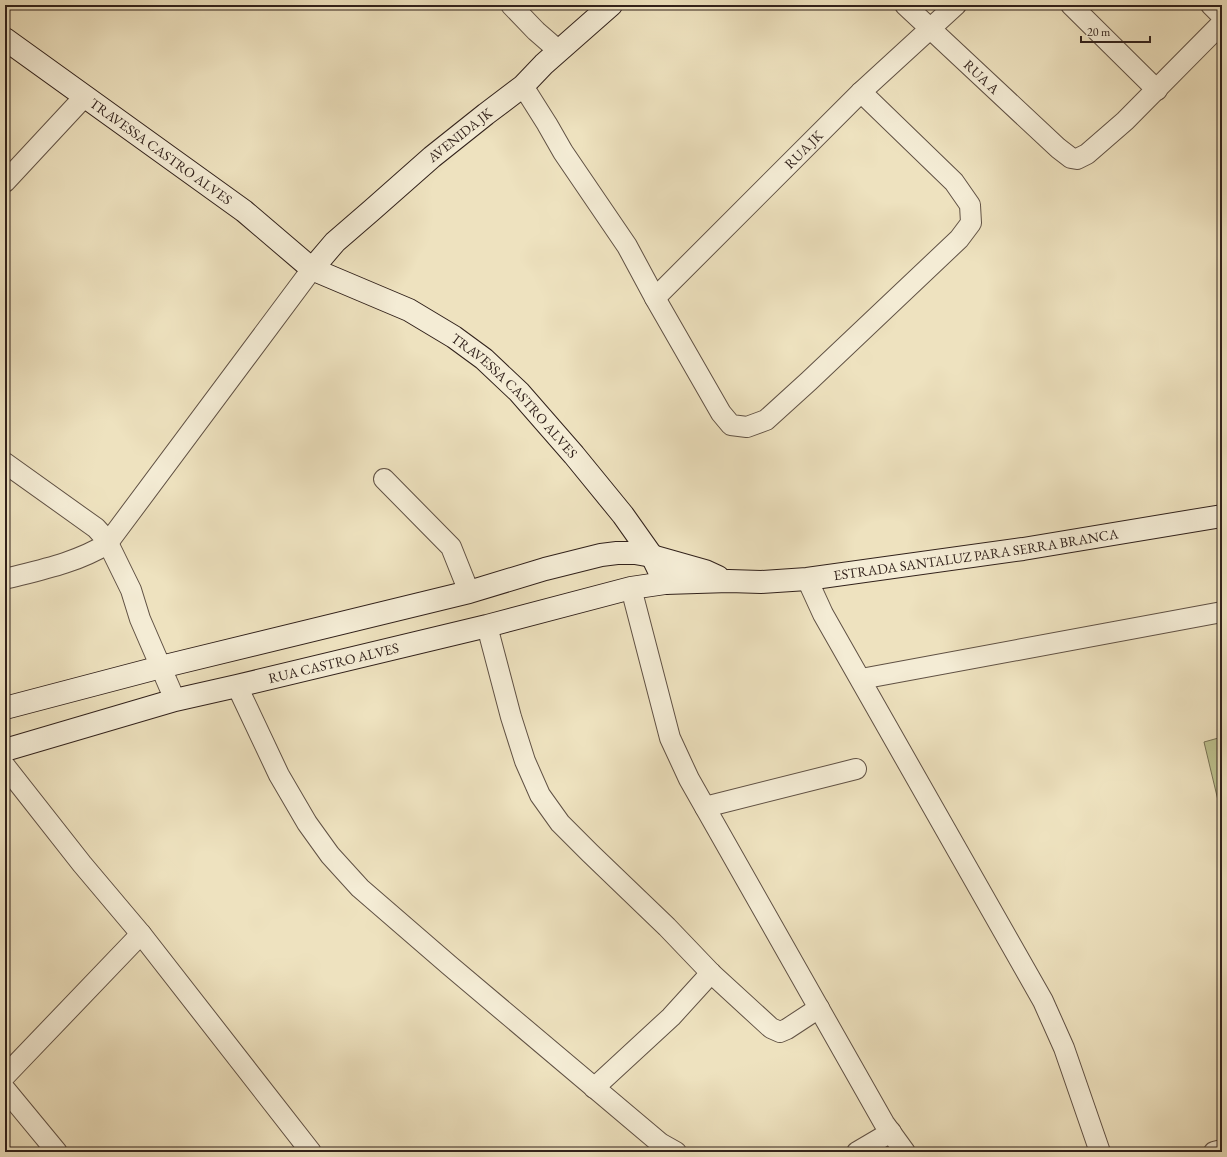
<svg xmlns="http://www.w3.org/2000/svg" width="1227" height="1157" viewBox="0 0 1227 1157" font-family="'EB Garamond',serif">
	<style>
		.green { fill: #bdc28f; stroke: #777255 }
		.lines { fill: none; stroke-linecap: round; stroke-linejoin: round }
		.street-casing { stroke: #605144; stroke-width: 22 }
		.secondary-casing { stroke: #31211b; stroke-width: 24 }
		.street { stroke: #f4ecd5; stroke-width: 20 }
		.secondary { stroke: #f4ecd5; stroke-width: 22 }
		.labels { text-anchor: middle; dominant-baseline: central; stroke-width: 3; stroke-linejoin: round; paint-order: stroke }
		.street-label { font-size: 14px; fill: #31211b; stroke: #f4ecd5 }
	</style>
	<rect width="100%" height="100%" fill="#eee2bf"/>
	<filter id="stains"><feTurbulence type="fractalNoise" baseFrequency=".005" numOctaves="4"/><feColorMatrix values="0 0 0 0 .2 0 0 0 0 .09 0 0 0 0 .02 0 0 0 .5 -.17"/></filter>
	<radialGradient id="worn" r=".72"><stop offset=".6" stop-color="#630" stop-opacity="0"/><stop offset="1" stop-color="#630" stop-opacity=".3"/></radialGradient>
	<path class="green" d="M1222,737V817L1204,742Z"/>
	<g class="lines">
		<g class="street-casing">
			<g id="street">
				<path d="M511,5L536,31L559,51"/>
				<path id="s1" d="M905,5L1058,148L1071,158L1077,159L1087,154L1125,121L1222,23"/>
				<path d="M1071,5L1157,90"/>
				<path d="M1211,5L1222,16"/>
				<path d="M523,86L547,124L563,152L627,246L655,298L721,413L731,425L747,427L766,420L809,381L959,239L971,223L970,205L954,182L861,92"/>
				<path d="M5,182L85,96"/>
				<path id="s2" d="M655,298L861,92L956,5"/>
				<path d="M5,463L96,528L106,539L131,590L140,619L175,700"/>
				<path d="M384,479L451,547L469,592"/>
				<path d="M5,579C40,570 76,563 107,544L312,269"/>
				<path d="M807,579L823,614L1043,1001L1064,1048L1100,1152"/>
				<path d="M631,588L670,738L689,779L884,1123L905,1152"/>
				<path d="M487,626L511,717L525,761L540,795L560,823L590,853L667,927L711,973L771,1028L780,1032L787,1029L819,1008"/>
				<path d="M861,679L1222,612"/>
				<path d="M237,686L279,775L307,823L330,855L360,888L449,965L660,1143L676,1152"/>
				<path d="M5,766L82,864L141,934L311,1152"/>
				<path d="M705,807L856,769"/>
				<path d="M5,1076L141,934"/>
				<path d="M594,1088L671,1017L711,973"/>
				<path d="M5,1089L57,1152"/>
				<path d="M857,1152L891,1132"/>
				<path d="M1214,1152L1222,1150"/>
			</g>
		</g>
		<g class="secondary-casing">
			<g id="secondary">
				<path id="s3" d="M5,39L244,211L312,269L409,310L454,337L484,359L519,392L574,455L623,515L652,556L665,583"/>
				<path id="s4" d="M312,269L335,242L372,210L432,157L486,114L523,86L544,64L611,5"/>
				<path d="M5,708L161,667L469,592L545,569L601,555L617,553H635L652,556L705,571L718,577"/>
				<path id="s5" d="M5,750L175,700L237,686L487,626L631,588L665,583L729,581L761,582L807,579L1023,549L1222,516"/>
			</g>
		</g>
		<use href="#street" class="street"/>
		<use href="#secondary" class="secondary"/>
	</g>
	<g class="labels">
		<g class="street-label">
			<text stroke="none"><textPath href="#s1" startOffset="105">RUA A</textPath></text>
			<text stroke="none"><textPath href="#s4" startOffset="200">AVENIDA JK</textPath></text>
			<text stroke="none"><textPath href="#s2" startOffset="210">RUA JK</textPath></text>
			<text stroke="none"><textPath href="#s3" startOffset="192">TRAVESSA CASTRO ALVES</textPath></text>
			<text stroke="none"><textPath href="#s3" startOffset="626">TRAVESSA CASTRO ALVES</textPath></text>
			<text stroke="none"><textPath href="#s5" startOffset="994">ESTRADA SANTALUZ PARA SERRA BRANCA</textPath></text>
			<text stroke="none"><textPath href="#s5" startOffset="340">RUA CASTRO ALVES</textPath></text>
		</g>
	</g>
	<rect width="1227" height="1157" fill="none" stroke="#eee2bf" stroke-width="20"/>
	<rect x="6" y="6" width="1215" height="1145" fill="none" stroke="#31211b" stroke-width="2"/>
	<rect x="10" y="10" width="1207" height="1137" fill="none" stroke="#31211b"/>
	<path d="M1081 36v6h69v-6" fill="none" stroke="#31211b" stroke-width="2"/>
	<text x="1087" y="36" font-size="12" fill="#31211b" stroke="#f4ecd5" stroke-width="3" paint-order="stroke">20 m</text>
	<rect width="100%" height="100%" filter="url(#stains)"/>
	<rect width="100%" height="100%" fill="url(#worn)"/>
</svg>
